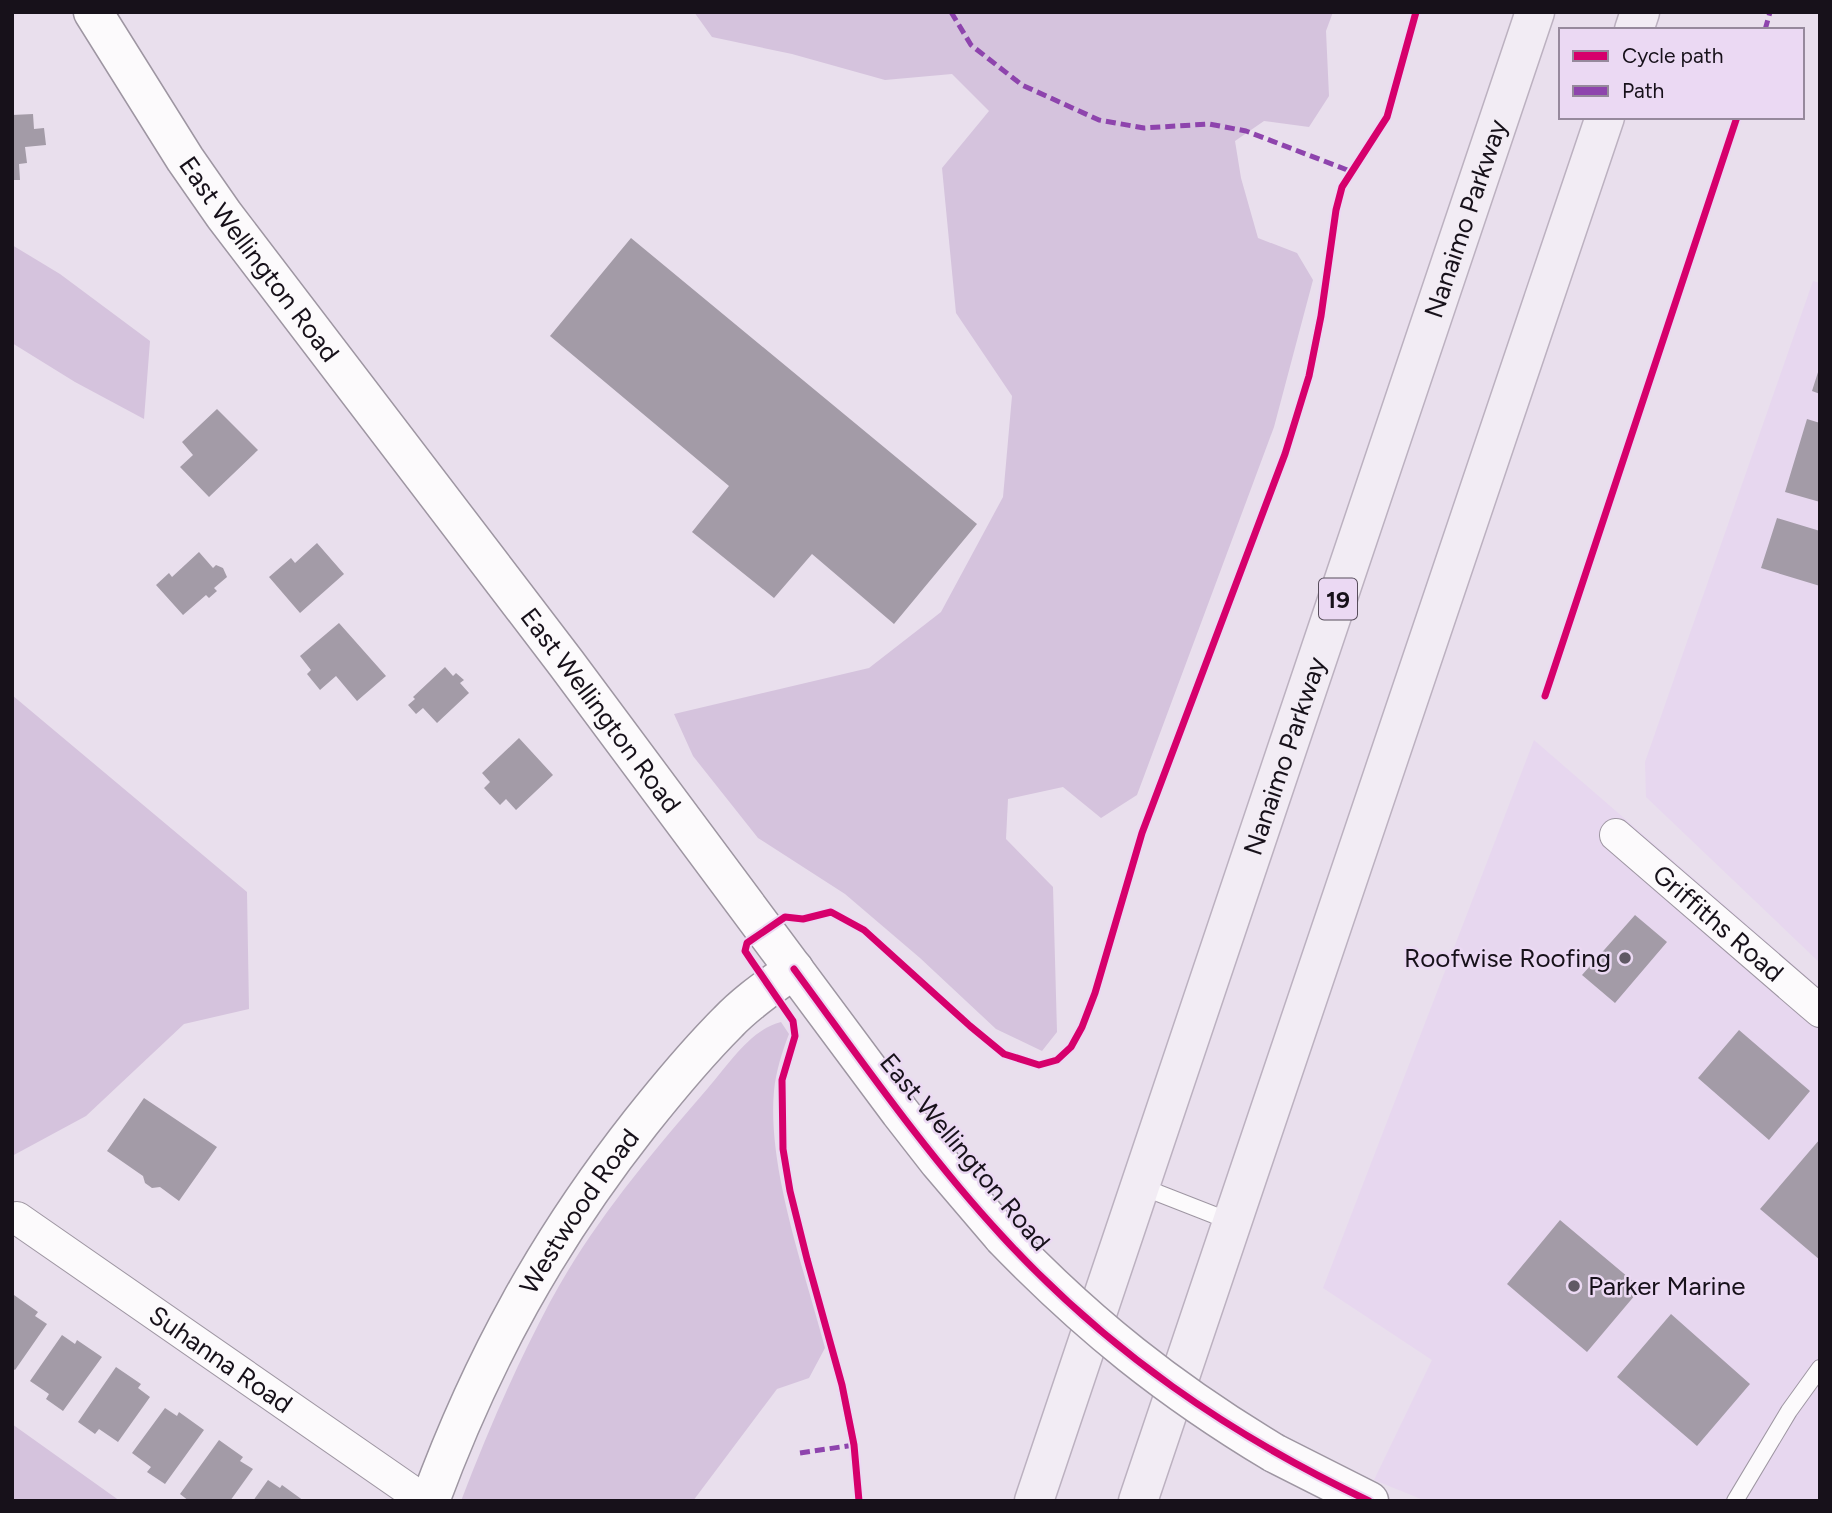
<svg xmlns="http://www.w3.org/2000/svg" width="1832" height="1513" viewBox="0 0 1832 1513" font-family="Figtree,sans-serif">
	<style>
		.built { fill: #e7d7ef }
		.green { fill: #d5c3dd }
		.building { fill: #a39ba7 }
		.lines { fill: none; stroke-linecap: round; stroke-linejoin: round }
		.service-casing { stroke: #9e96a2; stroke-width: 18 }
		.minor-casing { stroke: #9e96a2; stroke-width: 34 }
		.tertiary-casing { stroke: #9e96a2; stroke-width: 41 }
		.trunk-casing { stroke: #bcb1c0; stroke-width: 41 }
		.service { stroke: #fcfafc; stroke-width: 16 }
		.minor { stroke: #fcfafc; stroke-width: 32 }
		.tertiary { stroke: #fcfafc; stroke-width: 38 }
		.trunk { stroke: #f2ecf4; stroke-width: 38 }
		.tertiary-bridge-casing { stroke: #9e96a2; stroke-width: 41; stroke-linecap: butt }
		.tertiary-bridge { stroke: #fcfafc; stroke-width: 38 }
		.quiet { stroke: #8e44ad; stroke-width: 5; stroke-dasharray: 10 5; stroke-linecap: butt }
		.cycleway-casing { stroke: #ebd9f3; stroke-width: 11 }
		.cycleway { stroke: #d6006c; stroke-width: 7 }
		.poi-dot { fill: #605964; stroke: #ebd9f3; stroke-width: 2.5 }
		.labels { text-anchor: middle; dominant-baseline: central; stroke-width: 5; stroke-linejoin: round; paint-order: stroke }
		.shield { fill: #ebd9f3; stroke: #574d5b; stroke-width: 2 }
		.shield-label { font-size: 24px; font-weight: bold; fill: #17111a }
		.street-label { font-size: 26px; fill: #17111a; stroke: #ebd9f3 }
		.poi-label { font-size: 26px; fill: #17111a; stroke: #ebd9f3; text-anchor: end }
	</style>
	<rect width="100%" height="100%" fill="#e9dfed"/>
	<path class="built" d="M1813,281L1820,283V963L1646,797L1645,762Z
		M1534,740L1820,988V1501H1426L1374,1480L1432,1360L1323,1288Z"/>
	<path class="green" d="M694,12H1333L1326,31L1329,96L1309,127L1264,121L1235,141L1241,178L1258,238L1297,253L1313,280L1274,427L1137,795L1101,818L1063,787L1008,799L1006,839L1053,887L1057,1032L1042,1051L996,1029L920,958L845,894L758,838L693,756L674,714L869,668L941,612L1003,497L1012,396L956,313L942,168L989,111L952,74L885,80L792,54L712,37Z
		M12,245L60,274L150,341L144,419L75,382L12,343Z
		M12,695L247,892L249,1009L184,1024L86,1116L12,1156Z
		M781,1022L789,1034C782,1052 776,1071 774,1091C767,1168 805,1272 825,1348L809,1378L777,1389L693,1501H461C487,1433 516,1366 550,1302C592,1224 650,1155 708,1088C729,1064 750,1030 781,1022Z
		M12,1424L120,1501H12Z"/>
	<path class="building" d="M33,114L34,129L44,128L46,145L25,147L27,163L19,164L20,180H12V115Z
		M631,238L977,524L894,624L812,554L774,598L692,532L729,486L550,336Z
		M1819,369H1820V394L1812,391Z
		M217,409L258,450L209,497L180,467L193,455L182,442Z
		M1807,419L1820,423V502L1785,492Z
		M1777,518L1820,531V586L1761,568Z
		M317,543L344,574L300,613L269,577L291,558L295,563Z
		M199,552L213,568L216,565L223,568L227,577L214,588L217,591L209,598L206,595L183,615L156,585L169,573L172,577Z
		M339,623L386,676L357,701L336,676L320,690L307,674L311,670L300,656Z
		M445,667L453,676L456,673L464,680L460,683L469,693L437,723L423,708L416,714L408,705L415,699L413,697Z
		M519,738L553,775L516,810L506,799L500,805L484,788L490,782L482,773Z
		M1635,915L1667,942L1615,1003L1582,975Z
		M1739,1030L1810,1091L1769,1140L1698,1078Z
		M144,1098L217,1147L179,1201L160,1187L152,1188L145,1183L143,1176L107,1151Z
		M1820,1139V1260L1760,1209Z
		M1560,1220L1641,1288L1587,1352L1507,1284Z
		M14,1295L38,1312L35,1316L47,1324L15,1370L12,1368Z
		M1671,1314L1750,1384L1697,1446L1617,1377Z
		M62,1335L75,1344L77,1340L102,1357L63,1411L46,1399L49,1394L30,1381Z
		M116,1367L141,1384L138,1388L150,1397L118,1442L99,1429L95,1434L78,1422Z
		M165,1408L177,1416L179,1412L204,1430L165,1484L147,1472L151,1467L132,1453Z
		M219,1440L243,1457L240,1461L253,1469L230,1501H189L180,1494Z
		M268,1480L280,1488L282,1485L304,1501H253Z"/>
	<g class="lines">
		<g class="service-casing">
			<path id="service" d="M1140,1186L1232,1222
				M1735,1501L1789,1411L1820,1368"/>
		</g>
		<g class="minor-casing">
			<g id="minor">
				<path id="s1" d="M1616,835L1820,1011"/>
				<path id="s2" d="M17,1218L425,1501"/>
			</g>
		</g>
		<g class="tertiary-casing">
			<g id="tertiary">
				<path id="s3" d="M93,12L185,159L224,215L566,663L900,1112L939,1162L1003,1237"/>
				<path d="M1274,1453L1369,1501"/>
				<path id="s4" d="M430,1501C482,1360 548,1240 641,1122C668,1088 697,1053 728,1022C748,1001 771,986 794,969"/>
			</g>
		</g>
		<g class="trunk-casing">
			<g id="trunk">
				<path d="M1634,30L1640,12"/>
				<path id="s5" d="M1034,1501L1535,12"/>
				<path d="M1138,1501L1605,117"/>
			</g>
		</g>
		<use href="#service" class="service"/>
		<use href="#minor" class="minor"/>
		<use href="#tertiary" class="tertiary"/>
		<use href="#trunk" class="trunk"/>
		<g class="tertiary-bridge-casing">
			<path id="tertiary-bridge" d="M1003,1237C1088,1325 1169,1390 1274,1453"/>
		</g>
		<use href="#tertiary-bridge" class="tertiary-bridge"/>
		<path class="quiet" d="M951,12L971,45L1022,85L1099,120L1144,128L1209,124L1246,131L1350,171
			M1765,30L1770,12
			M800,1453L854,1445"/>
		<g class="cycleway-casing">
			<path id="cycleway" d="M1545,696L1737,117
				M794,969C861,1060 926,1154 1002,1236C1108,1351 1228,1434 1369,1501
				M859,1501L854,1445L842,1385L807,1259L790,1191L783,1149L782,1080L795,1036L793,1021L751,960L745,951L747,943L785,917L803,919L831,912L864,930L970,1026L1004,1054L1039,1065L1057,1060L1071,1047L1082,1027L1095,993L1142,833L1285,454L1309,376L1321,316L1336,210L1342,187L1387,117L1416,12"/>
		</g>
		<use href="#cycleway" class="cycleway"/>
	</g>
	<g class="poi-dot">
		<circle cx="1625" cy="958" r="7"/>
		<circle cx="1574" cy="1286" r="7"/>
	</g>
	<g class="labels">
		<rect class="shield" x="1319" y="578.5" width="38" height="41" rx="5"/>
		<g class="shield-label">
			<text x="1338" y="599">19</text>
		</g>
		<g class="street-label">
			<text stroke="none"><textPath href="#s5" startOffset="1353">Nanaimo Parkway</textPath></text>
			<text stroke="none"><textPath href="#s3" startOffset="298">East Wellington Road</textPath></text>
			<text stroke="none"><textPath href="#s3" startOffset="864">East Wellington Road</textPath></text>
			<text stroke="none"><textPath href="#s5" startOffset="786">Nanaimo Parkway</textPath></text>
			<text stroke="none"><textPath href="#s1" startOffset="135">Griffiths Road</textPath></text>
			<text transform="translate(965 1152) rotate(50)">East Wellington Road</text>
			<text stroke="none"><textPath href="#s4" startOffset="327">Westwood Road</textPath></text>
			<text stroke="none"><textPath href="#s2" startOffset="248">Suhanna Road</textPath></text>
		</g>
		<g class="poi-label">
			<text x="1611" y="958">Roofwise Roofing</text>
			<text x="1588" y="1286" text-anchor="start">Parker Marine</text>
		</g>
	</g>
	<rect width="1832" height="1513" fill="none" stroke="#17111a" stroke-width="28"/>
	<rect x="1559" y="28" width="245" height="91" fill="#ebd9f3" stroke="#96899c" stroke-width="2"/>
	<rect x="1573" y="51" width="35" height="10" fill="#d6006c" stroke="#96899c" stroke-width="2"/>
	<text x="1622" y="63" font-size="21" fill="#17111a">Cycle path</text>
	<rect x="1573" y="86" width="35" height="10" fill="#8e44ad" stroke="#96899c" stroke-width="2"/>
	<text x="1622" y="98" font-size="21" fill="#17111a">Path</text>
</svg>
